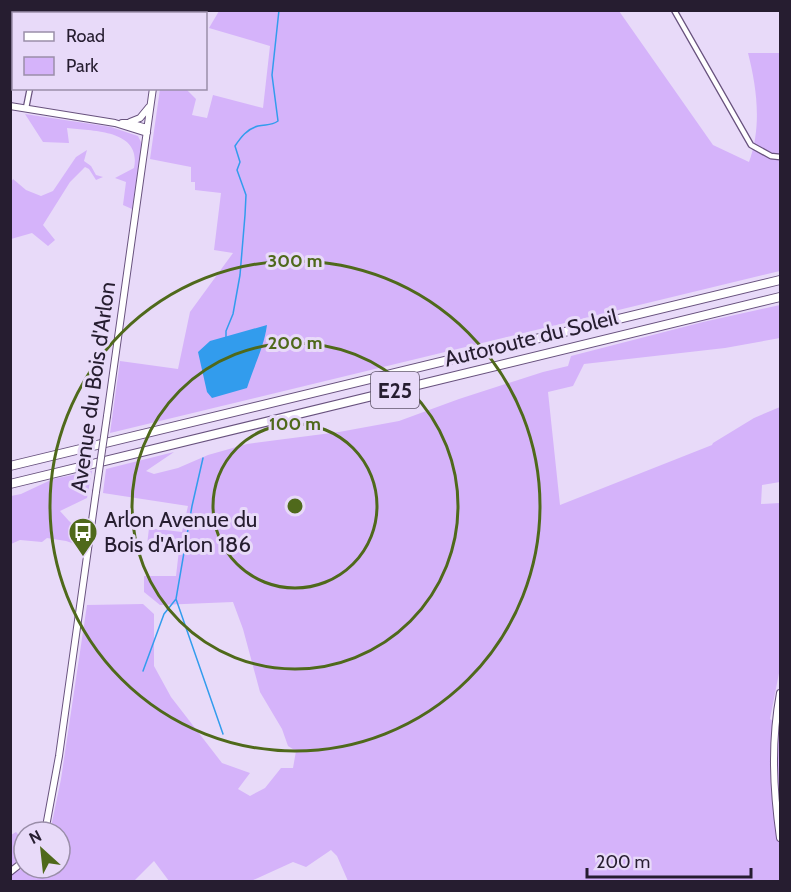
<svg xmlns="http://www.w3.org/2000/svg" width="791" height="892" viewBox="0 0 791 892" font-family="Cabin,sans-serif">
	<style>
		.green { fill: #d5b3fa }
		.water { fill: #329ced }
		.lines { fill: none; stroke-linecap: round; stroke-linejoin: round }
		.stream { stroke: #329ced; stroke-width: 1.5 }
		.street-casing { stroke: #68527e; stroke-width: 7 }
		.secondary-casing { stroke: #68527e; stroke-width: 8 }
		.highway-casing { stroke: #68527e; stroke-width: 10 }
		.street { stroke: #fff; stroke-width: 4.5 }
		.secondary { stroke: #fff; stroke-width: 6 }
		.highway { stroke: #fff; stroke-width: 8 }
		.secondary-bridge-casing { stroke: #68527e; stroke-width: 8; stroke-linecap: butt }
		.secondary-bridge { stroke: #fff; stroke-width: 6 }
		.ring { fill: none; stroke: #4f691b; stroke-width: 3 }
		.labels { text-anchor: middle; dominant-baseline: central; stroke-width: 6; stroke-linejoin: round; paint-order: stroke }
		.shield { fill: #e8daf9; stroke: #60566c; stroke-width: 1.5 }
		.shield-label { font-size: 21px; font-weight: bold; fill: #261d30 }
		.street-label { font-size: 22px; fill: #261d30; stroke: #e8daf9 }
		.poi-label { font-size: 22px; fill: #261d30; stroke: #e8daf9; text-anchor: start }
		.centre { fill: #4f691b; stroke: #e8daf9; stroke-width: 3 }
		.ring-label { font-size: 18px; text-anchor: middle; font-weight: bold; fill: #4f691b; stroke: #e8daf9; stroke-width: 6; stroke-linejoin: round; paint-order: stroke }
	</style>
	<rect width="100%" height="100%" fill="#e8daf9"/>
	<path class="green" d="M219,11H619L713,145L749,162C762,127 757,88 748,53H780V271L110,433L120,361L178,369L190,312L233,253L214,250L221,193L195,190V182H191V167L150,159L160,89H186L196,99L192,115L207,118L213,95L263,108L270,46L209,28Z
		M25,114L111,127L138,136L141,142V149L132,209L123,205L126,182L115,178L134,168C142,130 94,131 67,128L69,143L43,142Z
		M87,150L84,161L91,166L96,175L103,177L96,180L89,169L85,167L70,182L43,225L55,240L48,246L32,233L11,239L10,184L13,179L26,190L41,196L53,191L76,157Z
		M780,305V338L725,348L584,364L573,386L548,392L560,505L712,445L713,443L754,418L780,407V482L762,485L761,504L780,503V668L770,719L780,726V881H348L337,856L331,850L306,867L293,862L251,881H169L154,861L134,881H11L10,875L24,868H60V832H50L61,779L87,605L143,604L154,614V666L171,697L222,763L250,773L238,789L250,796L265,788L281,768H293L296,751L288,746L282,729L260,692L243,629L233,602L160,605L144,592V576H176L179,550L147,545L149,528L182,532L188,506L103,493L106,469L174,452L146,471L154,474L178,468L208,455L247,444L339,432L399,421L459,399L543,372L568,366L571,356L703,322Z
		M92,471L87,498L60,511L69,521L83,532L84,547L66,541L47,538L42,542L20,540L11,544V496L21,494L53,479Z
		M16,832L24,841V855L11,866V835Z"/>
	<path class="water" d="M267,325C264,347 254,366 247,388L212,398L207,392L198,352L210,341Z"/>
	<g class="lines">
		<path class="stream" d="M226,337V331L233,314L240,275L245,215L246,195L237,170L240,162L235,146C241,137 247,129 258,126C266,124 271,126 278,121L272,75L279,10
			M176,599L223,734
			M143,671L164,614L176,599L192,506L203,458"/>
		<g class="street-casing">
			<path id="street" d="M66,10L68,14
				M674,10L751,145L771,156L780,157
				M10,14L15,10
				M26,108L30,88"/>
		</g>
		<g class="secondary-casing">
			<path id="secondary" d="M163,14L164,10
				M10,106L115,123L147,133
				M130,122L140,118L149,107
				M122,123H129L147,128
				M107,416L153,88
				M780,693C771,742 773,788 780,838
				M45,832L59,756L96,492
				M10,872L24,861"/>
		</g>
		<g class="highway-casing">
			<path id="highway" d="M10,466L780,280
				M10,484L780,297"/>
		</g>
		<use href="#street" class="street"/>
		<use href="#secondary" class="secondary"/>
		<use href="#highway" class="highway"/>
		<g class="secondary-bridge-casing">
			<path id="secondary-bridge" d="M96,492L107,416"/>
		</g>
		<use href="#secondary-bridge" class="secondary-bridge"/>
	</g>
	<g class="ring">
		<circle cx="295" cy="506" r="82"/>
		<circle cx="295" cy="506" r="163"/>
		<circle cx="295" cy="506" r="245"/>
	</g>
	<defs>
		<g id="bus-pin" transform="scale(1.5)"><path d="M0 17L-7.5 6A9.5 9.5 0 1 1 7.5 6Z" fill="#4f691b" stroke="#e8daf9"/><path d="M-5-6H5V4H4V6H2V4H-2V6H-4V4H-5ZM-3.5-4V0h7V-4ZM-3.5 1.2v1.5H-2V1.2ZM2 1.2v1.5H3.5V1.2Z" fill="#fff"/></g>
	</defs>
	<g fill-rule="evenodd">
		<use href="#bus-pin" x="83" y="532"/>
	</g>
	<g class="labels">
		<rect class="shield" x="371" y="372" width="48" height="36" rx="4.5"/>
		<g class="shield-label">
			<text x="395" y="390">E25</text>
		</g>
		<g class="street-label">
			<text transform="translate(531 338) rotate(-14)">Autoroute du Soleil</text>
			<text transform="translate(93 387) rotate(-82)">Avenue du Bois d'Arlon</text>
		</g>
		<g class="poi-label">
			<text x="104" y="519">Arlon Avenue du<tspan x="104" dy="25">Bois d'Arlon 186</tspan></text>
		</g>
	</g>
	<circle cx="295" cy="506" r="9" class="centre"/>
	<g class="ring-label">
		<text x="295" y="267">300 m</text>
		<text x="295" y="349">200 m</text>
		<text x="295" y="430">100 m</text>
	</g>
	<rect width="791" height="892" fill="none" stroke="#261d30" stroke-width="24"/>
	<rect x="12" y="12" width="195" height="78" fill="#e8daf9" stroke="#9a8ea9" stroke-width="1.5"/>
	<rect x="24" y="32" width="30" height="9" fill="#ffffff" stroke="#9a8ea9" stroke-width="1.5"/>
	<text x="66" y="42" font-size="18" fill="#261d30">Road</text>
	<rect x="24" y="57" width="30" height="18" fill="#d5b3fa" stroke="#9a8ea9" stroke-width="1.5"/>
	<text x="66" y="72" font-size="18" fill="#261d30">Park</text>
	<g transform="translate(42 850) rotate(333)"><circle r="28" fill="#e8daf9" stroke="#9a8ea9" stroke-width="1.5"/>
	<path d="M0-4.5L10 22L0 15L-10 22Z" fill="#4f691b"/>
	<text y="-9" font-size="16" font-weight="bold" text-anchor="middle" fill="#261d30">N</text>
	</g>
	<path d="M587 868v9h164v-9" fill="none" stroke="#261d30" stroke-width="3"/>
	<text x="596" y="868" font-size="18" fill="#261d30" stroke="#e8daf9" stroke-width="4.5" paint-order="stroke">200 m</text>
</svg>
